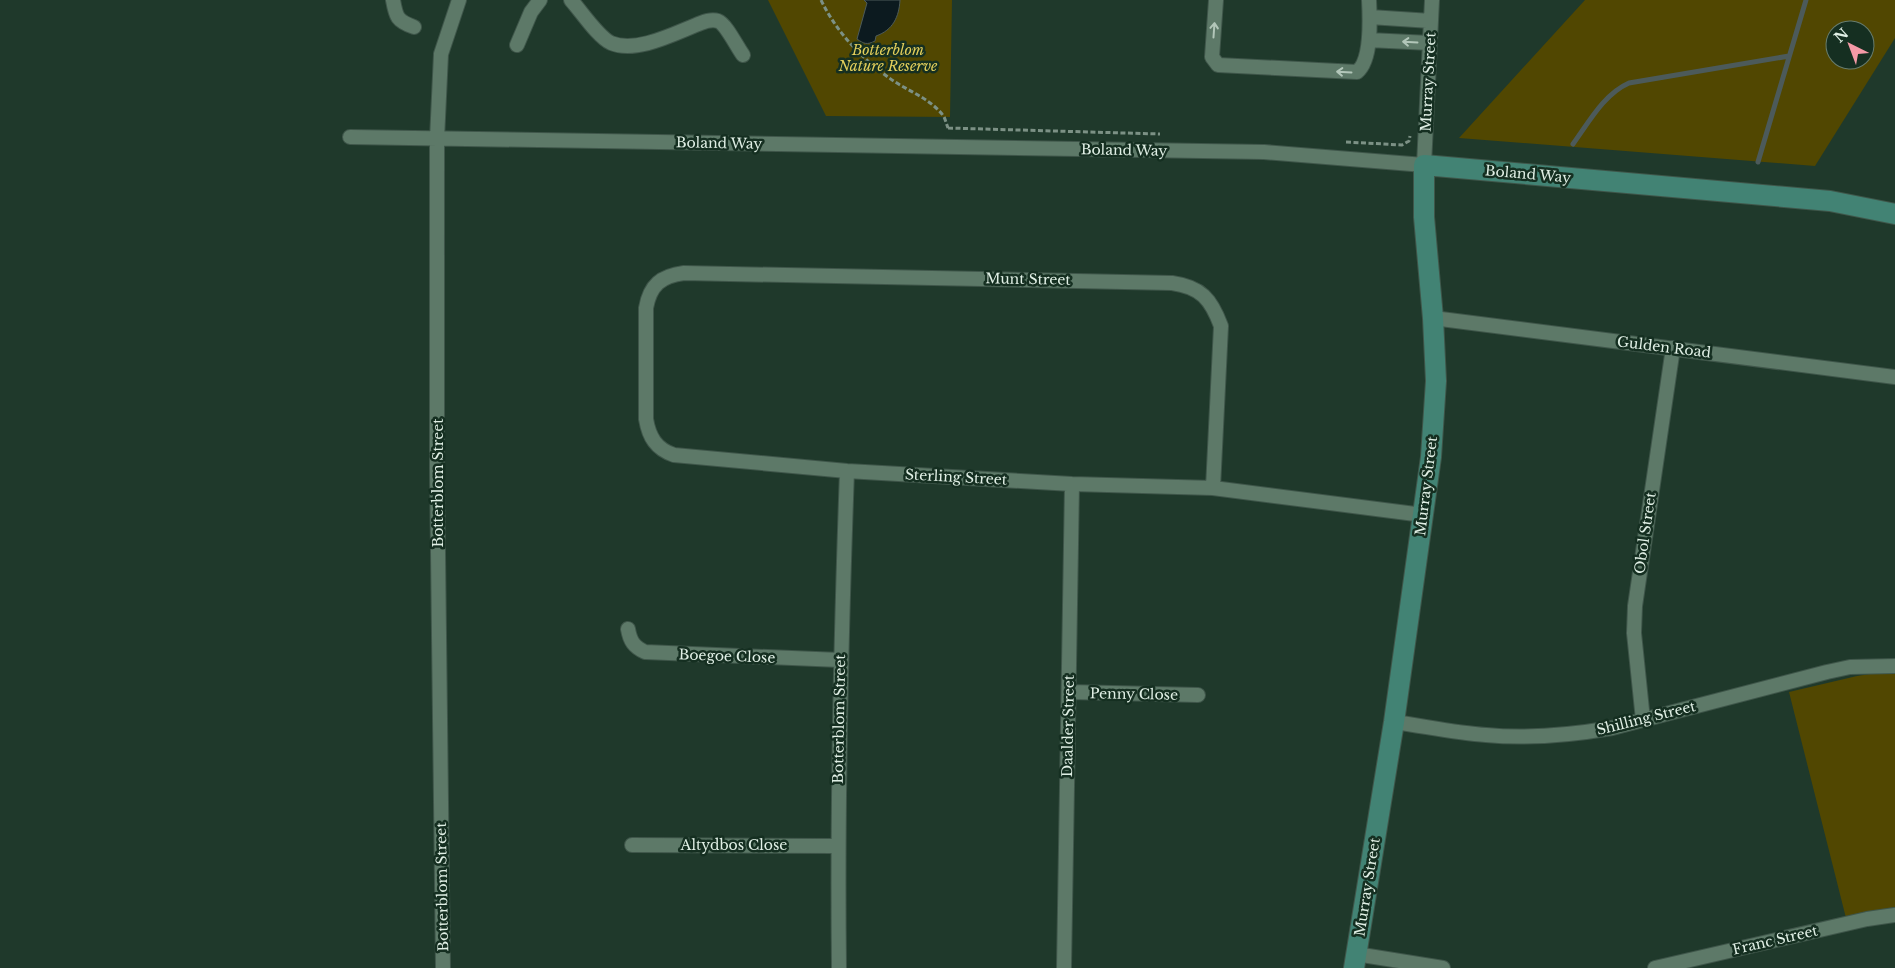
<svg xmlns="http://www.w3.org/2000/svg" width="1895" height="968" viewBox="0 0 1895 968" font-family="'Libre Baskerville',serif">
	<style>
		.green { fill: #514701; fill-rule: evenodd }
		.water { fill: #0c1a1f; stroke: #4c5a5a }
		.lines { fill: none; stroke-linecap: round; stroke-linejoin: round }
		.stream { stroke: #4c5a5a; stroke-width: 5 }
		.street-casing { stroke: #3f564a; stroke-width: 16 }
		.secondary-casing { stroke: #3f564a; stroke-width: 22 }
		.path { stroke: #7c9185; stroke-width: 3; stroke-dasharray: 5 2.5; stroke-linecap: butt }
		.street { stroke: #5d7968; stroke-width: 14 }
		.secondary { stroke: #428374; stroke-width: 20 }
		.oneway { stroke: #b2c6b9 }
		.labels { text-anchor: middle; dominant-baseline: central; stroke-width: 5; stroke-linejoin: round; paint-order: stroke }
		.park-label { font-size: 14px; font-style: italic; fill: #e3cf5b; stroke: #152f21 }
		.street-label { font-size: 14px; fill: #e0efe5; stroke: #152f21 }
	</style>
	<rect width="100%" height="100%" fill="#1f392b"/>
	<path class="green" d="M768,0H952L950,117L826,116Z
		M1585,0H1895V38L1815,166L1459,138ZM1835,30H1865V60H1835Z
		M1870,674H1895V907L1846,918L1789,692L1857,676Z"/>
	<path class="water" d="M864,0H900C899,17 893,30 876,36L875,41C867,45 864,44 857,39L867,3Z"/>
	<g class="lines">
		<path class="stream" d="M1573,144C1589,122 1604,94 1629,83L1789,56
			M1758,162L1806,0"/>
		<g class="street-casing">
			<path id="street" d="M393,0C396,17 397,21 414,27
				M571,0C581,11 598,37 611,43C637,54 677,32 701,23C706,21 712,19 718,21C726,24 737,47 743,55
				M1216,0L1212,57L1218,65L1357,72C1372,60 1370,19 1369,0
				M1370,17L1431,21
				M1369,40L1430,43
				M517,45L531,12L540,0
				M350,137L1264,152L1424,165L1432,0
				M1433,318L1895,377
				M1213,488L1221,326C1211,299 1201,287 1172,283L684,273C661,276 650,285 646,308V419C649,437 656,449 674,455L847,471L1072,484L1213,488L1423,515
				M628,629C630,641 634,647 645,652L840,660
				M1069,692L1198,695
				M1643,720L1634,633L1635,606L1673,348
				M1394,722C1424,726 1455,733 1486,735C1528,739 1571,735 1612,728L1827,672L1850,667L1895,666
				M632,845L837,846
				M1356,954L1443,968
				M443,968L437,469V139L441,54L459,0
				M839,968C837,802 841,637 847,471
				M1064,968L1072,484
				M1655,968L1867,919L1895,915"/>
		</g>
		<g class="secondary-casing">
			<path id="secondary" d="M1354,968L1394,722L1431,457L1436,381L1433,318L1424,217V165L1830,201L1895,214"/>
		</g>
		<path class="path" d="M821,0C836,31 860,57 888,77C905,90 928,97 942,114C945,117 946,123 948,128
			M948,128L1160,134
			M1346,142L1402,145L1409,141L1410,136"/>
		<use href="#street" class="street"/>
		<use href="#secondary" class="secondary"/>
	</g>
	<defs><path id="oneway-shaft" d="M-6 0H5M1.5-3L5.5 0L1.5 3" fill="none" stroke-width="1.6" stroke-linecap="round" stroke-linejoin="round" transform="scale(1.25)"/></defs>
	<g class="oneway">
		<use href="#oneway-shaft" transform="translate(1214 30) rotate(-86)"/>
		<use href="#oneway-shaft" transform="translate(1410 42) rotate(-177)"/>
		<use href="#oneway-shaft" transform="translate(1344 72) rotate(-177)"/>
	</g>
	<g class="labels">
		<g class="park-label">
			<text x="888" y="50">Botterblom<tspan x="888" dy="16">Nature Reserve</tspan></text>
		</g>
		<g class="street-label">
			<text transform="translate(1428 82) rotate(-87)">Murray Street</text>
			<text transform="translate(719 143) rotate(1)">Boland Way</text>
			<text transform="translate(1124 150) rotate(1)">Boland Way</text>
			<text transform="translate(1528 174) rotate(5)">Boland Way</text>
			<text transform="translate(1028 279) rotate(1)">Munt Street</text>
			<text transform="translate(1664 347) rotate(7)">Gulden Road</text>
			<text transform="translate(956 477) rotate(3)">Sterling Street</text>
			<text transform="translate(438 483) rotate(-90)">Botterblom Street</text>
			<text transform="translate(1426 486) rotate(-83)">Murray Street</text>
			<text transform="translate(1645 533) rotate(-82)">Obol Street</text>
			<text transform="translate(727 656) rotate(2)">Boegoe Close</text>
			<text transform="translate(1134 694) rotate(1)">Penny Close</text>
			<text transform="translate(1646 718) rotate(-14)">Shilling Street</text>
			<text transform="translate(839 719) rotate(-89)">Botterblom Street</text>
			<text transform="translate(1068 726) rotate(-89)">Daalder Street</text>
			<text x="734" y="845">Altydbos Close</text>
			<text transform="translate(442 887) rotate(-91)">Botterblom Street</text>
			<text transform="translate(1367 887) rotate(-81)">Murray Street</text>
			<text transform="translate(1775 940) rotate(-13)">Franc Street</text>
		</g>
	</g>
	<g transform="translate(1850 45) rotate(318)"><circle r="24" fill="#152f21" stroke="#667c6f"/>
	<path d="M0-4L9 19L0 12L-9 19Z" fill="#f49aa6"/>
	<text y="-8" font-size="14" font-weight="bold" text-anchor="middle" fill="#e0efe5">N</text>
	</g>
</svg>
